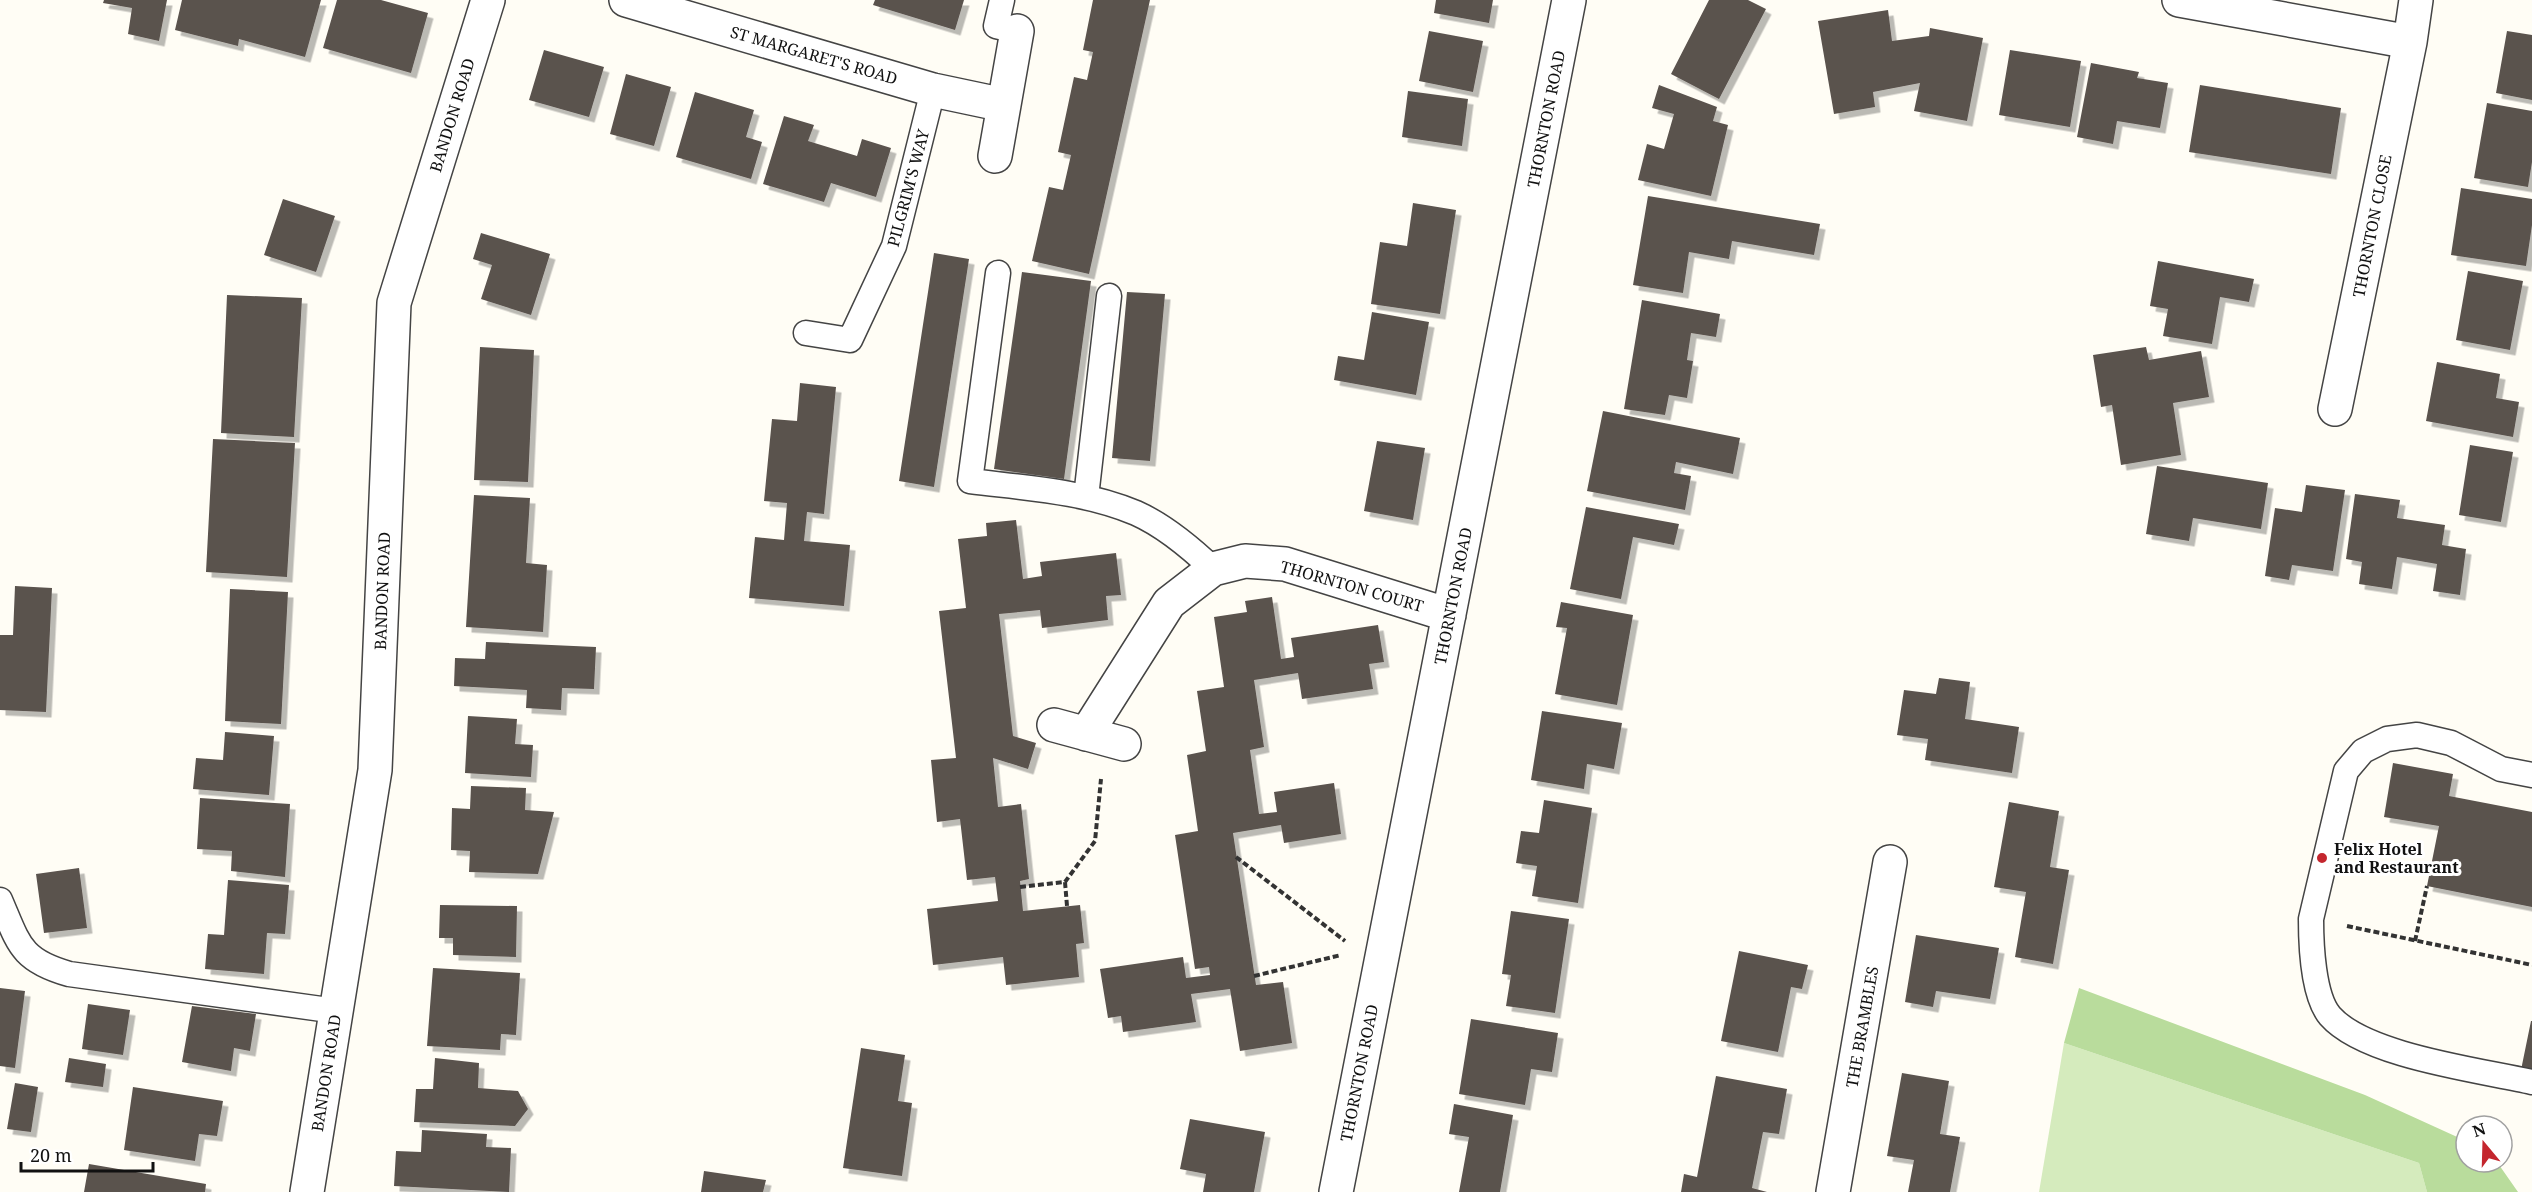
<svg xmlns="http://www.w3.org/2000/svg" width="2532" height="1192" viewBox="0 0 2532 1192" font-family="'Noto Serif',serif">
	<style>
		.green { fill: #d5ebbd }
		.forest { fill: #b9dc9c }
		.building { fill: #5a524d; filter: url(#shadow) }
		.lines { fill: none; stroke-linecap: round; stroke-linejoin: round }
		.service-casing { stroke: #444; stroke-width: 27 }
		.minor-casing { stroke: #444; stroke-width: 36 }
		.path { stroke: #333; stroke-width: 4; stroke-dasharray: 6 3; stroke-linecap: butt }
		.service { stroke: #fff; stroke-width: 24 }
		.minor { stroke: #fff; stroke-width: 33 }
		.poi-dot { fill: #c4262e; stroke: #fff; stroke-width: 2 }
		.labels { text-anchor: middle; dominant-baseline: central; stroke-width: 6; stroke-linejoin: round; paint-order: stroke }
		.street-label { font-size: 16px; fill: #111; stroke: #fff }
		.poi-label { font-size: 16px; font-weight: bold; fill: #111; stroke: #fff; text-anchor: start }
	</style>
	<defs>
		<filter id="shadow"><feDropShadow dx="5.5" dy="5.5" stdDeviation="0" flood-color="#0004"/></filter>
	</defs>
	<rect width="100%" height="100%" fill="#fffdf5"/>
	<path class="green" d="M2064,1043L2419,1163L2427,1192H2039Z"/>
	<path class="forest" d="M2079,988L2365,1095L2466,1141V1162H2497L2518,1192H2427L2419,1163L2064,1043Z"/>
	<path class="building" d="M104,0H167L159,41L128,34L132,8L103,3Z
		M182,0H321L305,57L239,39L238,46L175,30Z
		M337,0H381L428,13L411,73L323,48Z
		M875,0H964L955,30L873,5Z
		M1093,0H1150L1089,274L1032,261L1049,187L1063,190L1071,155L1058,152L1074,77L1087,80L1093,52L1083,50Z
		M1436,0H1493L1489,23L1434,13Z
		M1709,0H1748L1766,9L1719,99L1671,74Z
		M1888,10L1892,41L1929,36L1930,28L1983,38L1967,121L1914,111L1920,83L1873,92L1875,107L1834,114L1818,21Z
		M1429,31L1483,41L1473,92L1419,81Z
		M2507,31L2532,35V100L2496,93Z
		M544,50L604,67L589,117L529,100Z
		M2010,50L2081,61L2070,127L1999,115Z
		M2091,63L2139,72L2137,78L2168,83L2160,128L2117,121L2113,144L2077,137Z
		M626,74L671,87L654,146L610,134Z
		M1659,85L1717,107L1713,121L1728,125L1711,196L1638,180L1647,144L1664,149L1674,114L1652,108Z
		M2200,85L2341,108L2331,174L2189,152Z
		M1408,91L1468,99L1462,146L1402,137Z
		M695,92L754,110L746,137L762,142L751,179L676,157Z
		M2487,103L2532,111V162L2528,187L2474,178Z
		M784,116L814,125L808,141L857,156L862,139L891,148L876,197L831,183L824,202L763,184Z
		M2461,188L2532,199V225L2526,266L2451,255Z
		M1648,196L1820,224L1814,255L1732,241L1729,259L1689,252L1683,293L1633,285Z
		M283,199L335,216L316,272L264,255Z
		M1413,203L1456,210L1440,314L1371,304L1380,242L1407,246Z
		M481,233L550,254L531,315L481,299L492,265L473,259Z
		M934,253L969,259L934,487L899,481Z
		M2158,261L2254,279L2249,302L2220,297L2212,344L2163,336L2168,309L2150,306Z
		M2468,271L2523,281L2510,350L2456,340Z
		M1022,272L1091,281L1064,479L994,469Z
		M1127,292L1165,294L1150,461L1112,458Z
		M227,295L302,298L294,437L221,433Z
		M1642,300L1720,314L1716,337L1691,333L1687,360L1693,361L1687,398L1669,395L1665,415L1624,409Z
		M1372,312L1429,322L1416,395L1334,380L1338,356L1364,360Z
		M480,347L534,350L528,482L474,480Z
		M2146,347L2149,360L2201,351L2209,397L2173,403L2181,455L2121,465L2112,405L2101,407L2093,355Z
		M2437,362L2500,374L2496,398L2519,402L2513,437L2426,421Z
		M800,383L836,387L824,514L807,512L804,541L850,545L844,606L749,598L755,537L784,540L787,503L764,501L772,419L797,421Z
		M1603,411L1740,438L1733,474L1676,462L1674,473L1691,476L1685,510L1587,491Z
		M213,439L295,443L287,577L206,572Z
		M1377,441L1425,448L1413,520L1364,511Z
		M2470,445L2513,452L2501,522L2459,515Z
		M2157,466L2268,483L2261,529L2193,518L2189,541L2146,534Z
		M2306,485L2345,490L2333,571L2292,565L2289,580L2265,576L2275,508L2302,512Z
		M2355,494L2400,500L2397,518L2445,525L2442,545L2466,549L2460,595L2433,591L2437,564L2397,557L2392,589L2359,584L2362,562L2346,559Z
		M474,495L530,498L526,563L547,565L543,632L466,627Z
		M1586,507L1679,524L1674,545L1633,537L1621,599L1570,589Z
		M1016,520L1023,579L1042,576L1040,562L1116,553L1121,595L1106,596L1108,620L1042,628L1040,610L999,614L1013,736L1036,743L1028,769L993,758L998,807L1021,804L1029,879L1020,881L1023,911L1080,905L1084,943L1076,944L1079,977L1006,985L1003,957L933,965L927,909L998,901L995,877L967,880L960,819L937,822L931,760L956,758L939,611L966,608L958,539L987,536L986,523Z
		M15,586L52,588L46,712L0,710V635H13Z
		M230,589L288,592L281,724L225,721Z
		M1272,597L1281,659L1294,657L1291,638L1378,625L1384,662L1369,664L1373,689L1302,699L1298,673L1254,680L1264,747L1250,750L1259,814L1277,812L1274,792L1334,783L1341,834L1284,843L1281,825L1233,833L1256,985L1283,982L1292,1043L1240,1051L1230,989L1191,994L1196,1022L1123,1032L1121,1016L1108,1018L1100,969L1183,957L1186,978L1210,975L1209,967L1195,969L1175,835L1198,831L1187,755L1206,751L1197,691L1224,687L1214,617L1247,612L1245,601Z
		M1561,602L1633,615L1617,705L1555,694L1567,628L1556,627Z
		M486,642L596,647L594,689L562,688L561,710L526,708L527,690L454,686L455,658L485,659Z
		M1939,678L1970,682L1965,719L2019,727L2012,773L1925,760L1928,739L1897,735L1904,690L1936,694Z
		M1542,711L1622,723L1614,769L1587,764L1584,789L1531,780Z
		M468,716L517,719L515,744L533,745L531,777L465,773Z
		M225,732L274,736L269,795L193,789L196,758L223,760Z
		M2393,763L2453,774L2449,796L2532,812V907L2427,886L2439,826L2384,817Z
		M471,786L526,788L525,810L554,812L538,874L469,872L470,851L451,850L452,808L470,809Z
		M200,798L290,804L285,877L231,871L232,851L197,849Z
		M1544,800L1592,808L1578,903L1532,896L1537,866L1516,863L1521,831L1539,833Z
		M2009,802L2059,811L2050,867L2069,870L2053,964L2015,957L2026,892L1994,887Z
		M79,868L87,928L44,933L36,874Z
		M228,880L289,885L285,934L267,933L264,974L205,969L208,934L224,935Z
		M440,905L517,906L516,957L453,955V938H439Z
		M1511,911L1569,919L1555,1013L1506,1006L1511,975L1502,974Z
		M1916,935L1999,948L1990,999L1936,991L1933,1007L1905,1002Z
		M1739,951L1808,965L1802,989L1791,987L1778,1052L1721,1041Z
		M433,968L520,973L516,1035L501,1034L500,1050L427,1046Z
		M0,988L25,991L15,1068L0,1066Z
		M88,1004L130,1010L123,1055L82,1049Z
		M192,1006L256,1014L250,1051L234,1048L231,1071L182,1062Z
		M1471,1019L1558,1033L1552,1072L1531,1069L1525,1105L1459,1094Z
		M2531,1021H2532V1072L2521,1070Z
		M861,1048L905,1055L898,1101L912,1103L902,1176L843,1168Z
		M69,1058L106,1064L103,1087L65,1082Z
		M435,1058L479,1063L478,1088L518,1091L528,1109L515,1126L414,1122L416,1089H433Z
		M1902,1073L1949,1081L1940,1134L1960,1137L1950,1192H1908L1914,1160L1887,1156Z
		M1716,1076L1787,1089L1779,1134L1763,1132L1752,1188L1767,1192H1681L1684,1174L1697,1177Z
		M15,1083L38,1087L31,1132L7,1129Z
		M133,1087L223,1101L217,1136L199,1134L195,1161L124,1150Z
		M1454,1104L1513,1115L1500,1192H1459L1469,1137L1449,1134Z
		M1190,1119L1265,1132L1254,1192H1203L1206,1174L1180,1169Z
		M422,1130L487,1134L486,1147L511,1148L509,1192L394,1186L396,1151L421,1152Z
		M89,1164L206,1184L205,1192H84Z
		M704,1171L766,1180L763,1192H701Z"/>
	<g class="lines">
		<g class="service-casing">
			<path id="service" d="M1002,0L996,26L1017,31
				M998,273L970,481C1025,488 1084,491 1136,513C1165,526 1191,548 1213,569
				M806,333L850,340L894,246L933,90
				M1086,497L1109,296
				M2532,775L2501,769L2451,743L2417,735L2387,739L2363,751L2346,771L2311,919C2311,944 2313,996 2330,1016C2365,1056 2479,1070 2532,1082
				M0,900C19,944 20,960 69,974L336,1011"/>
		</g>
		<g class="minor-casing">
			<path id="minor" d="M626,0L933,90L1004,105
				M2179,0L2410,42L2416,0
				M995,156L1017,31
				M2335,409L2410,42
				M1054,725L1124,744
				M1086,734L1169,603L1213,569L1245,561L1285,564L1449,615
				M307,1192L375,770L394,303L488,0
				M1336,1192L1569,0
				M1833,1192L1890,862"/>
		</g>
		<path class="path" d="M1236,857L1345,941
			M1065,882L1067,906
			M1020,887L1065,882L1095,841L1101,779
			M2347,926L2532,965
			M2415,941L2427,886
			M1254,976L1341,955"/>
		<use href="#service" class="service"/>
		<use href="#minor" class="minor"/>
	</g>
	<circle class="poi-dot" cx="2322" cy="858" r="6"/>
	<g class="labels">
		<g class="street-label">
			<text transform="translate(814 55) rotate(16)">ST MARGARET'S ROAD</text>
			<text transform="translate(452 115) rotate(-73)">BANDON ROAD</text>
			<text transform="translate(1546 119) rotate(-79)">THORNTON ROAD</text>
			<text transform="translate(908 188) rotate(-75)">PILGRIM'S WAY</text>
			<text transform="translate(2372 226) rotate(-79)">THORNTON CLOSE</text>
			<text transform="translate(1352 586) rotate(16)">THORNTON COURT</text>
			<text transform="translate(382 591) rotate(-88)">BANDON ROAD</text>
			<text transform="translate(1453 596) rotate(-79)">THORNTON ROAD</text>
			<text transform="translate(1862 1027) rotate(-80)">THE BRAMBLES</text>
			<text transform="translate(326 1073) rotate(-81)">BANDON ROAD</text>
			<text transform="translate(1359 1073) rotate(-79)">THORNTON ROAD</text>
		</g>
		<g class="poi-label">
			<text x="2334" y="849">Felix Hotel<tspan x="2334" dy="18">and Restaurant</tspan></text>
		</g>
	</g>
	<g transform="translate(2484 1144) rotate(341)"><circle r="28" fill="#ffffff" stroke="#a0a0a0" stroke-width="1.5"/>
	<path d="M0-4.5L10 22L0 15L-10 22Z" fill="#c4262e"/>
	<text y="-9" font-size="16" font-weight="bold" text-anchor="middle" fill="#111111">N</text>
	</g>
	<path d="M21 1162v9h132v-9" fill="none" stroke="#111111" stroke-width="3"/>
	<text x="30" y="1162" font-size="18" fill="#111111" stroke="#ffffff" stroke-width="4.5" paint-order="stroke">20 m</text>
</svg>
